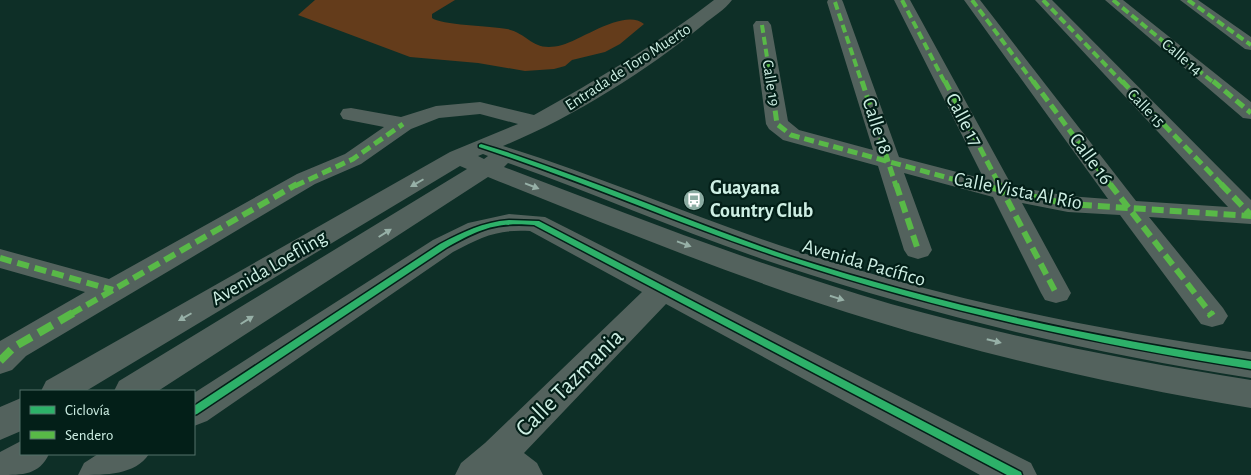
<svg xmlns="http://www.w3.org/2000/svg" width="1251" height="475" viewBox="0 0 1251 475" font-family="'Alegreya Sans',sans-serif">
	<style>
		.green { fill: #643c1b }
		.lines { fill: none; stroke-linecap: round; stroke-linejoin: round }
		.minor { fill: #53625d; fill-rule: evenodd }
		.quiet-far3 { stroke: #58b947; stroke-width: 4; stroke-dasharray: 8 4; stroke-linecap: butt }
		.quiet-far2 { stroke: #58b947; stroke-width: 5; stroke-dasharray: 10 5; stroke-linecap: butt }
		.quiet-far1 { stroke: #58b947; stroke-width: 6; stroke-dasharray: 12 6; stroke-linecap: butt }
		.quiet { stroke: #58b947; stroke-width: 8; stroke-dasharray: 16 8; stroke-linecap: butt }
		.cycleway-casing { stroke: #031f18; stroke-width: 3 }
		.cycleway { fill: #2db169; fill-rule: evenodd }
		.oneway { fill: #97b0a7 }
		.labels { text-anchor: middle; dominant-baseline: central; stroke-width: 4.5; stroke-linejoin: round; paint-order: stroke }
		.far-street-label { font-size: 16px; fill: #ceefe4; stroke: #031f18 }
		.street-label { font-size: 20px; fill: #ceefe4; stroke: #031f18 }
		.poi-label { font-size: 20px; font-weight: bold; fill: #ceefe4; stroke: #031f18; text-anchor: start }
		.near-street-label { font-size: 24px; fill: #ceefe4; stroke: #031f18 }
	</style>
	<rect width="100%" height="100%" fill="#0e2f27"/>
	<path class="green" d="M315,0H455L432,14V18C440,25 491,26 507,29C530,34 532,53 562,45C583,39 625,8 644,24L620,44L605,52L572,60L565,66L554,69L525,71L478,63L410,57L298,15Z"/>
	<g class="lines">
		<path class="minor" d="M714,0H732C725,10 712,17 703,25C646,71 570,119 503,146C602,177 698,219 797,251C945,299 1097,330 1251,352V378C1091,353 934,316 780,265C689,235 601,196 511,164L508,163L504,167C632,216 760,266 891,304C1009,337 1130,361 1251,380V408C1125,387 998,359 875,321C744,281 616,228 488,177L158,391H114L119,381L467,169L460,166L86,391H41L46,381L450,152L518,124L480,114L439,118L411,129L361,164L315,184L26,356L12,370L0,374V341L85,292L0,268V249L109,279L297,174L345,154L384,127L343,119L340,114L343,109L351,108L401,117L436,106L480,102L534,115C597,80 657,44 714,0ZM483,154L488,156L484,159L478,156Z
			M828,0H842L843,2L899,157L984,179L894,0H910L1012,186L1068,196L1108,199L964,0H980L1136,201L1228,207L1035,0H1052L1251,200V224L1149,217L1223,308L1228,316L1223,324L1212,327L1201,324L1120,215L1068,212L1022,203L1071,293L1067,300L1056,303L1045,300L1041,293L993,197L904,173L932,250L928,256L918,259L908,256L904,250L878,166L783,140L769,129L766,124L753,25L756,21H768L771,25L788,121L799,130L873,150L827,2Z
			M1105,0H1123L1251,102V119L1243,118Z
			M1180,0H1198L1251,37V50L1245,49Z
			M509,214L545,217L1031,463L1037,475H980L666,304L524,453L537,463L543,475H455L461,463L485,443L642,292L530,231C498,229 481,237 453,252L207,421L194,426V393L433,240L468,223Z
			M21,398V431L0,440V407Z
			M21,441V454H49C39,475 23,475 0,475V452Z
			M98,454H149C135,475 107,475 78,475L84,463Z"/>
		<path class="quiet-far3" d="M902,0L945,83
			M972,0L1034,83
			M1043,0L1123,83
			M1113,0L1214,83
			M1188,0L1251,45
			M835,2L862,83
			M762,25L771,83"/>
		<path class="quiet-far2" d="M771,81L777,124L791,135L978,186
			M862,81L896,186
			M945,81L1000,186
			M1033,81L1111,186
			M1122,81L1223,186
			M1213,81L1251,113
			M295,186L353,159L403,124"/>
		<path class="quiet-far1" d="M896,184L918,250
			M974,184L1068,204L1251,216
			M999,184L1056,293
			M1110,184L1211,314
			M1221,184L1251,215
			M0,258L113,290
			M71,314L297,184"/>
		<path class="quiet" d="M1210,313L1212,316
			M0,361L14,347L73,313"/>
		<g class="cycleway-casing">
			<path id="cycleway" d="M481,144C515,154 547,166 580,178C651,204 720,233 792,257C942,305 1095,338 1251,361V369C1093,344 938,310 787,260C683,226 583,181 479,147V145Z
				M509,220L539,221L1021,472L1022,475H1007L534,225C495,222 480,229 446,248L197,414L194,415V406L440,244C463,232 483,222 509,220Z"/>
		</g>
		<use href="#cycleway" class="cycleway"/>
	</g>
	<defs><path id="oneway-solid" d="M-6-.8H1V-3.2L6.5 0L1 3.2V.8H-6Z" transform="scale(1.25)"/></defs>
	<g class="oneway">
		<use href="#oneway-solid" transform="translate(417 183) rotate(150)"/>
		<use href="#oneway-solid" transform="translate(532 186) rotate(21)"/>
		<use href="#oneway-solid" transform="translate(385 233) rotate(-32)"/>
		<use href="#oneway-solid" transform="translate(684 244) rotate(20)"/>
		<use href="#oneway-solid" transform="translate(837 298) rotate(18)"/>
		<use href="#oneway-solid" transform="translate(185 317) rotate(150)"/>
		<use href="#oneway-solid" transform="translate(247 320) rotate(-32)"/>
		<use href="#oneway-solid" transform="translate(994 341) rotate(14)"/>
	</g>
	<defs>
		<g id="bus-disc" transform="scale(1.125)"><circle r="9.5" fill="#8baca2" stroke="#031f18"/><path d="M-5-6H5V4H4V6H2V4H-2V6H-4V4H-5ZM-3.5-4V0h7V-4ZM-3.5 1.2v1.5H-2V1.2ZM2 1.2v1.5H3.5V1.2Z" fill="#fff"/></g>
	</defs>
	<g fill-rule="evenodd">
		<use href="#bus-disc" x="694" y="200"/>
	</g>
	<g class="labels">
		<g class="far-street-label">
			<text transform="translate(1182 57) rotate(40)">Calle 14</text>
			<text transform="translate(628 67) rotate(-33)">Entrada de Toro Muerto</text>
			<text transform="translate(771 83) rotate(81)">Calle 19</text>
			<text transform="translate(1146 108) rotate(46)">Calle 15</text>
		</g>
		<g class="street-label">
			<text transform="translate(964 120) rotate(62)">Calle 17</text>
			<text transform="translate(877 126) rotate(72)">Calle 18</text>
			<text transform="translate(1091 159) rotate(53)">Calle 16</text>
			<text transform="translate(1018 191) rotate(11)">Calle Vista Al Río</text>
			<text transform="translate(864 263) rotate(16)">Avenida Pacífico</text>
			<text transform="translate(269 268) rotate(-30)">Avenida Loefling</text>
		</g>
		<g class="poi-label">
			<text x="710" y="188">Guayana<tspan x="710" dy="23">Country Club</tspan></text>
		</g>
		<g class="near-street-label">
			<text transform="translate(570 383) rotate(-45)">Calle Tazmania</text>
		</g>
	</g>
	<rect x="20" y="390" width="175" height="65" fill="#031f18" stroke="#54726a"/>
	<rect x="30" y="406" width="25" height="8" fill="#2db169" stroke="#54726a"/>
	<text x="65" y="415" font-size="15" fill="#ceefe4">Ciclovía</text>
	<rect x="30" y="431" width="25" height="8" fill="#58b947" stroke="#54726a"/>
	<text x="65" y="440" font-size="15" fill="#ceefe4">Sendero</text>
</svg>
